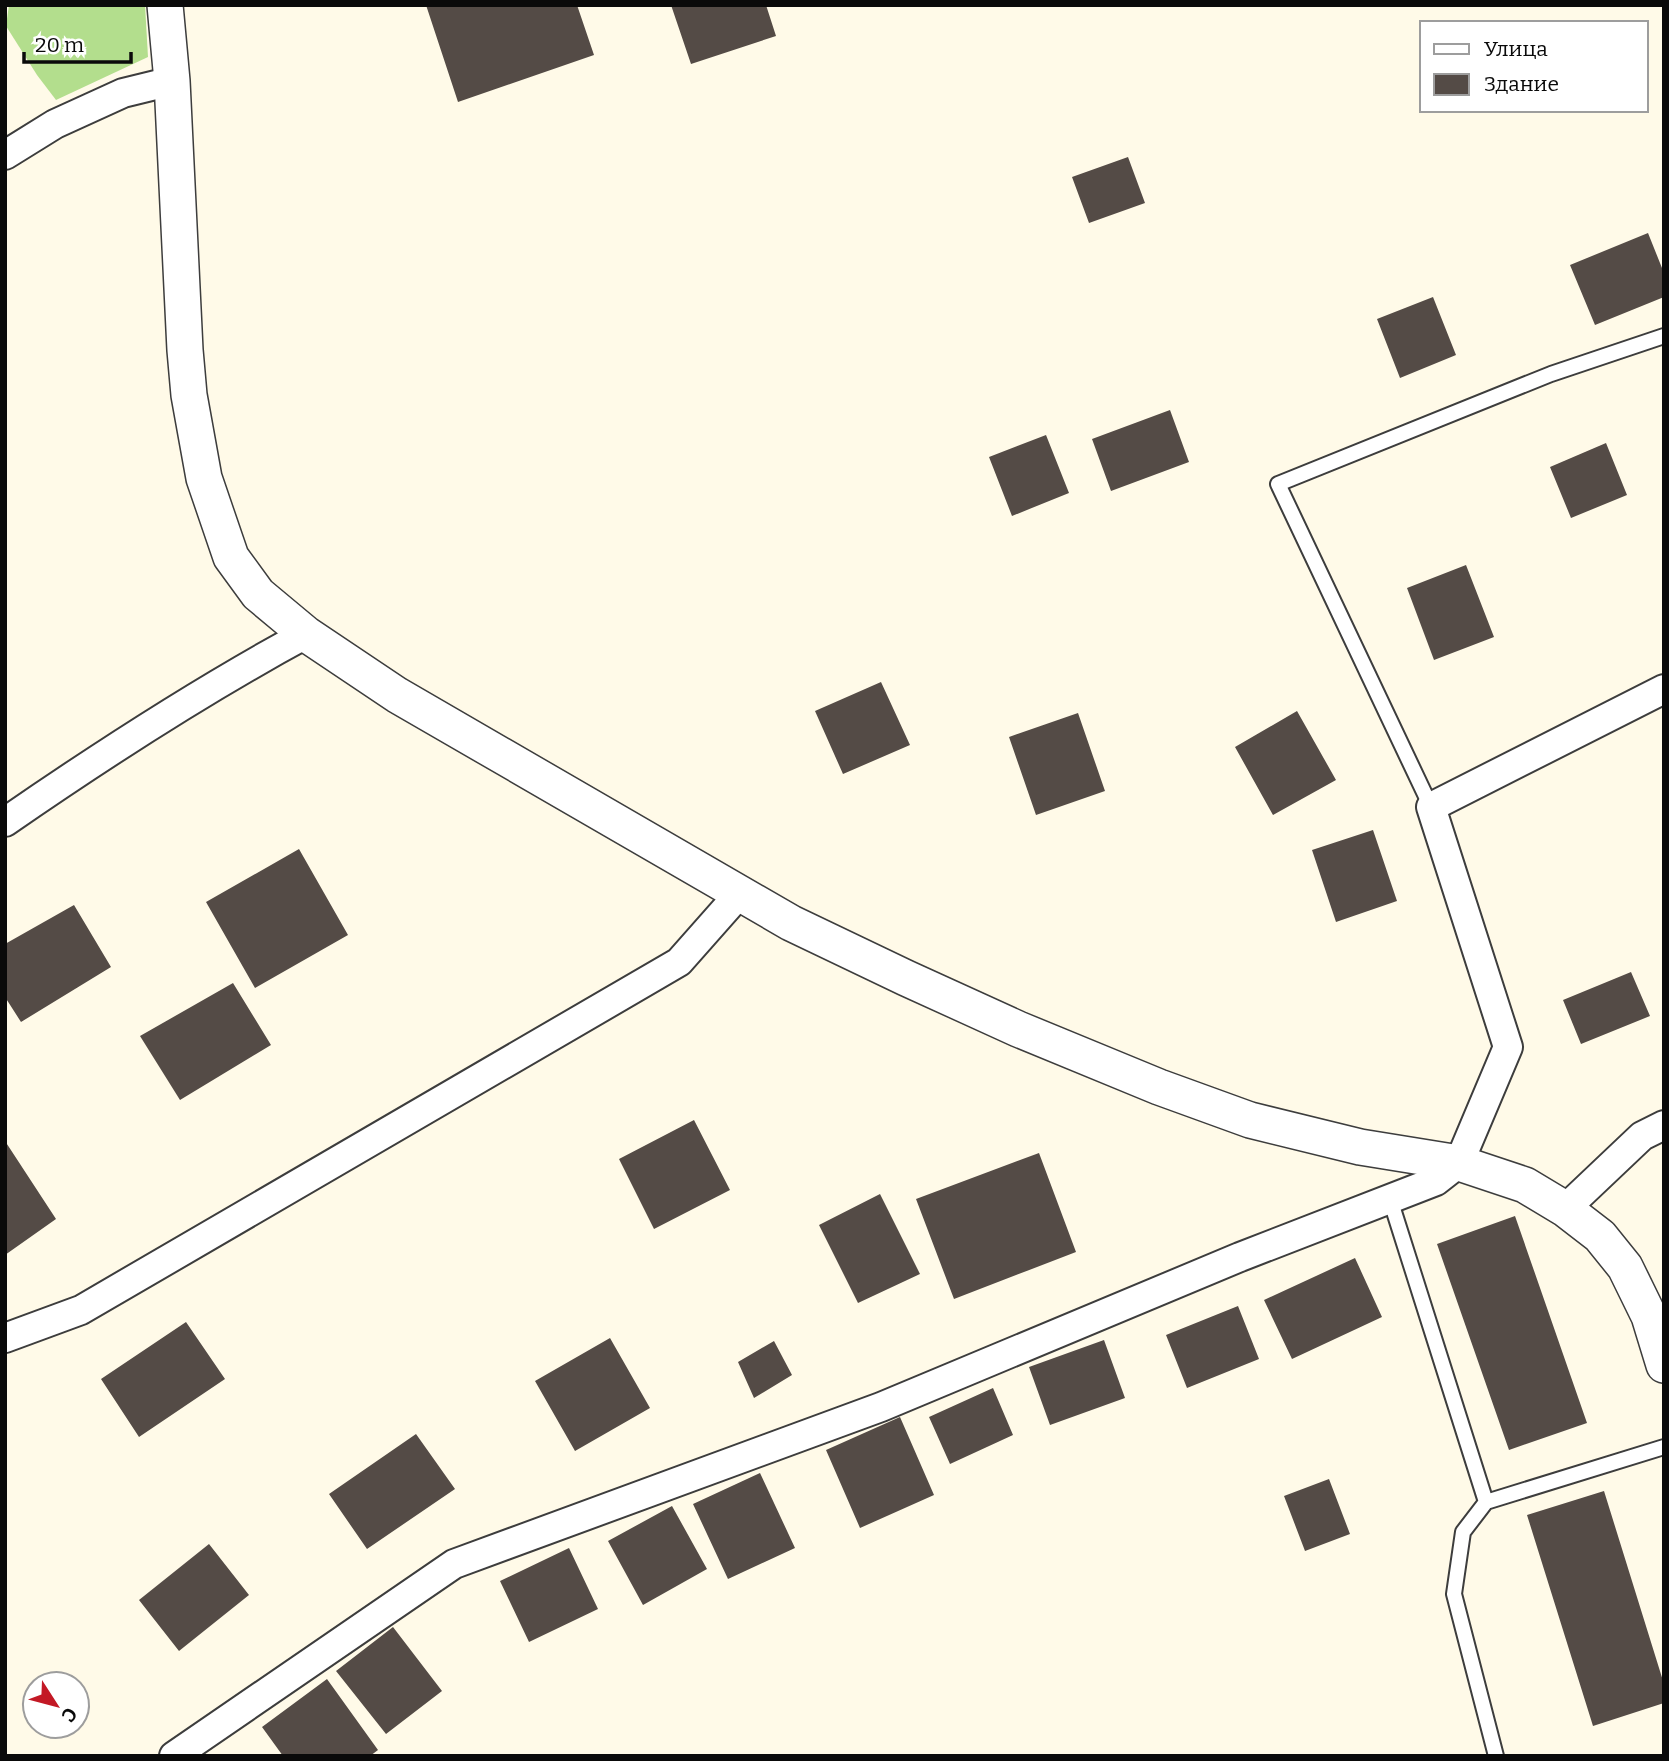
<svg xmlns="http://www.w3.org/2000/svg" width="1669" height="1761" viewBox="0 0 1669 1761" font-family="Bitter,serif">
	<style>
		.forest { fill: #b3de8d }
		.building { fill: #544b46 }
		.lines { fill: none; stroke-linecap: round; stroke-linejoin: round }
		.service-casing { stroke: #3d3d3d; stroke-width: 18 }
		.minor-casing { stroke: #3d3d3d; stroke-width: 32 }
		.tertiary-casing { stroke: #3d3d3d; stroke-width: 38 }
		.service { stroke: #fff; stroke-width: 14 }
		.minor { stroke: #fff; stroke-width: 28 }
		.tertiary { stroke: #fff; stroke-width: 35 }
	</style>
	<rect width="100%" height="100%" fill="#fffae8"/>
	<path class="forest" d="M9,5H145L148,57L56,100L37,75L6,26Z"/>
	<path class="building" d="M426,5H577L594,55L458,102Z
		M671,5H766L776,36L691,64Z
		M1128,157L1145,203L1089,223L1072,177Z
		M1648,233L1664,273V297L1595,325L1570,265Z
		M1433,297L1456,355L1400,378L1377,319Z
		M1170,410L1189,462L1111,491L1092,439Z
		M1046,435L1069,493L1012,516L989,457Z
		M1606,443L1627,495L1571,518L1550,467Z
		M1466,565L1494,637L1434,660L1407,588Z
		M881,682L910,745L843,774L815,711Z
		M1297,711L1336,780L1273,815L1235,747Z
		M1078,713L1105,791L1036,815L1009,737Z
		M1373,830L1397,901L1336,922L1312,850Z
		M299,849L348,935L255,988L206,902Z
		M74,905L111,967L21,1022L5,997V944Z
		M1631,972L1650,1016L1581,1044L1563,1000Z
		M233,983L271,1045L180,1100L140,1036Z
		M694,1120L730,1190L654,1229L619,1159Z
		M5,1141L56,1219L5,1255Z
		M1039,1153L1076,1252L954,1299L916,1199Z
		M880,1194L920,1274L858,1303L819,1225Z
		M1515,1216L1587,1423L1509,1450L1437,1244Z
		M1355,1258L1382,1317L1292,1359L1264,1300Z
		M1238,1306L1259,1359L1187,1388L1166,1335Z
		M186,1322L225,1379L139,1437L101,1379Z
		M610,1338L650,1408L575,1451L535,1381Z
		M1104,1340L1125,1398L1050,1425L1029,1367Z
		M774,1341L792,1375L754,1398L738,1362Z
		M993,1388L1013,1435L950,1464L929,1417Z
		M900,1417L934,1495L860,1528L826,1450Z
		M416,1434L455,1489L367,1549L329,1494Z
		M760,1473L795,1548L728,1579L693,1504Z
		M1329,1479L1350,1534L1305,1551L1284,1496Z
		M1604,1491L1664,1684V1703L1593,1726L1527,1515Z
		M672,1506L707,1569L643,1605L608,1541Z
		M209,1544L249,1595L179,1651L139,1600Z
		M569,1548L598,1609L529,1642L500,1581Z
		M393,1627L442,1691L386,1734L336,1671Z
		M327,1679L378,1750L370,1756H283L262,1727Z"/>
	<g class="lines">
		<g class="service-casing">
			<path id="service" d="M1431,807L1278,484L1551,374L1664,336
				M1390,1199L1486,1502L1664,1447
				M1486,1502L1463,1532L1454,1594L1496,1756"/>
		</g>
		<g class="minor-casing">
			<path id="minor" d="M5,155L55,124L123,93L172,81
				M5,822C102,755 202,690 306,634
				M1565,1209L1642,1136L1664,1125
				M5,1338L81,1310L679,962L740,893
				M174,1756L454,1564L881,1407L1240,1257L1436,1181L1459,1163L1508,1047L1431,807L1664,689"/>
		</g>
		<g class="tertiary-casing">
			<path id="tertiary" d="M165,5L172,81L185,350L189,395L204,478L231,557L258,594L306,634L397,695L791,923L906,978L1018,1029L1159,1087L1250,1120L1360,1147L1459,1163L1525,1185L1565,1209L1600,1236L1625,1267L1649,1316L1664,1365"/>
		</g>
		<use href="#service" class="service"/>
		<use href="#minor" class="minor"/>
		<use href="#tertiary" class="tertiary"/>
	</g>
	<rect width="1669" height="1761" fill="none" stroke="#0a0a0a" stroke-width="14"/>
	<rect x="1420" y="21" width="228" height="91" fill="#ffffff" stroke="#9d9d9d" stroke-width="2"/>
	<rect x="1434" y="44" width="35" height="10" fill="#ffffff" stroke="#9d9d9d" stroke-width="2"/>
	<text x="1484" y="56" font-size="21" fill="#0a0a0a">Улица</text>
	<rect x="1434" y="74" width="35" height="21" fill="#544b46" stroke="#9d9d9d" stroke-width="2"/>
	<text x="1484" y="91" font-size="21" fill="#0a0a0a">Здание</text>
	<g transform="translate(56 1705) rotate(126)"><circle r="33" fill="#ffffff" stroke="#9d9d9d" stroke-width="2"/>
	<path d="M0-5L12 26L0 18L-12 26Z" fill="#c31925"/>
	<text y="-10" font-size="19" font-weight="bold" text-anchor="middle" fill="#0a0a0a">С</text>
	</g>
	<path d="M24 52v10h107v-10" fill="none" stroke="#0a0a0a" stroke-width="3.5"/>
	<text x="35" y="52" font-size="21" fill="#0a0a0a" stroke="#ffffff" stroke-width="5" paint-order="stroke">20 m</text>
</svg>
